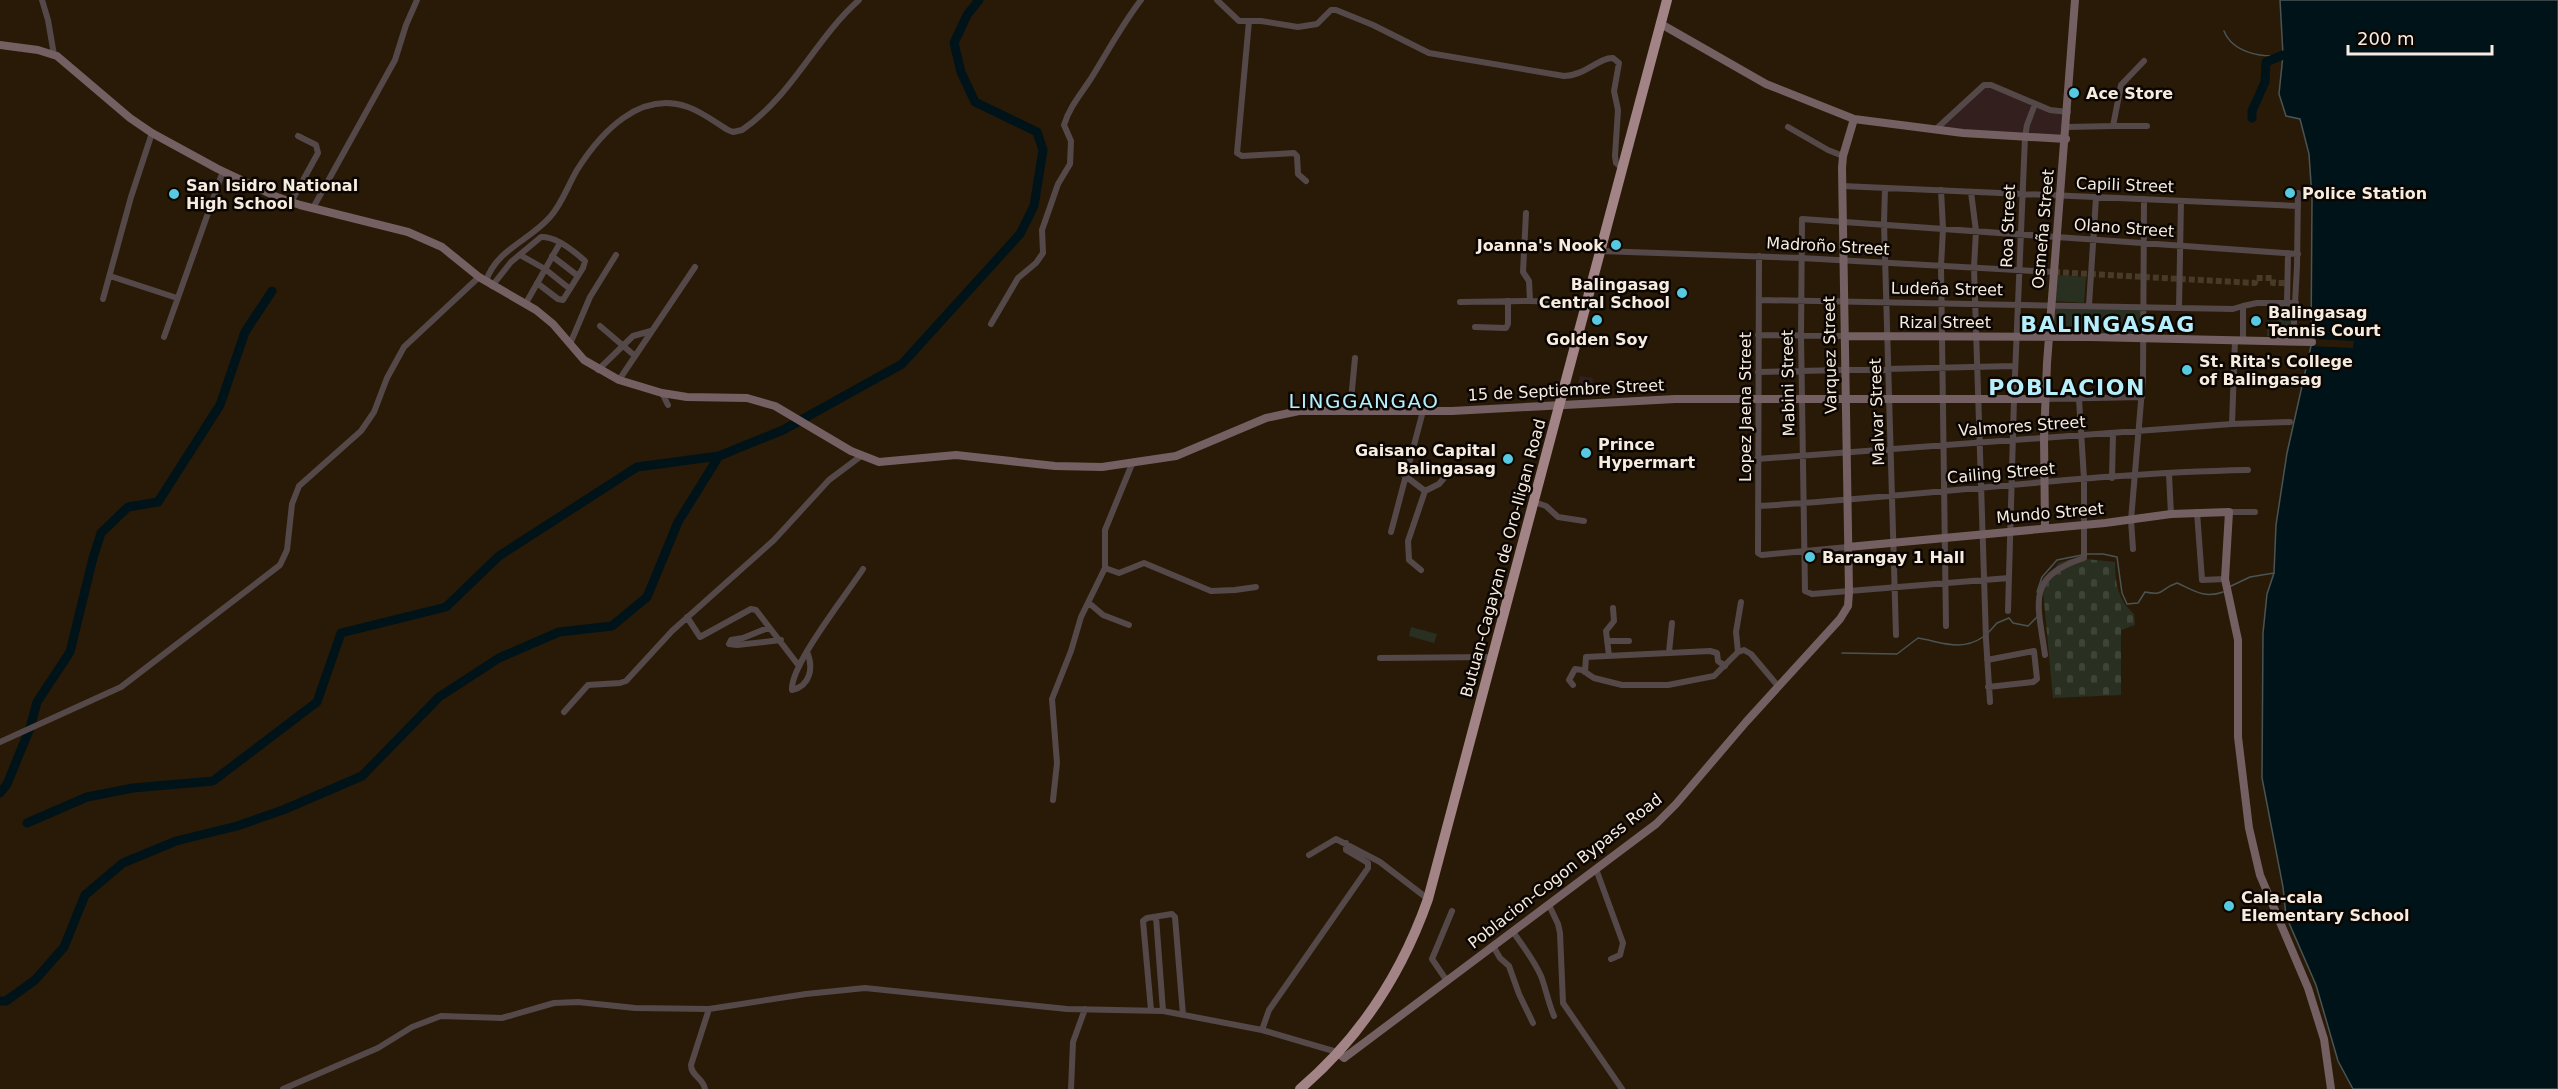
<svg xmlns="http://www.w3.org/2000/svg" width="2558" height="1089" viewBox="0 0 2558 1089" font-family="'DejaVu Sans',sans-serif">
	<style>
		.commercial { fill: #321f1e }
		.cemetery { fill: url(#cemetery-stones) }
		.park { fill: #293021 }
		.water { fill: #001318; stroke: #4a5454; stroke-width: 1.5 }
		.pier { fill: #291a07 }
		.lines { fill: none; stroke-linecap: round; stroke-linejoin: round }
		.stream { stroke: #4a5454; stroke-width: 1.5 }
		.river { stroke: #001318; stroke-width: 9 }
		.street-tunnel { stroke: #483a28; stroke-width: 6; stroke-dasharray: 6 3; stroke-linecap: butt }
		.street { stroke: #554849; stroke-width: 6 }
		.secondary { stroke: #746062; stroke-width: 8 }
		.highway { stroke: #a28386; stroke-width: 10 }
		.poi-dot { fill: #56cae0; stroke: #0c0602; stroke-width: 2 }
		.labels { text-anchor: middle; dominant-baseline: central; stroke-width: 5; stroke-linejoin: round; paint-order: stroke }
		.poi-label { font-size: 16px; font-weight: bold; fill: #f7ece0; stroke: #0c0602; text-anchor: start }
		.street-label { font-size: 16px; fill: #f7ece0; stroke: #0c0602 }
		.quarter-label { font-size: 20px; letter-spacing: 1.5px; fill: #b6effc; stroke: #0c0602 }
		.district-label { font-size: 22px; font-weight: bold; letter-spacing: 1.5px; fill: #b6effc; stroke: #0c0602 }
	</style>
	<defs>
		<pattern id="cemetery-stones" width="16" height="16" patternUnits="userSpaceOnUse" patternTransform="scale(1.5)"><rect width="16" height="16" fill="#293021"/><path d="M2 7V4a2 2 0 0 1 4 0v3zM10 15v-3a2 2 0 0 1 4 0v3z" fill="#3e4436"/></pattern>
	</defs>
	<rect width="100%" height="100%" fill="#291a07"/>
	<path class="commercial" d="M1985,86L2065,115L2063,138L1937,129Z
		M1580,376L1593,378L1591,397H1577L1575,394Z"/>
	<path class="cemetery" d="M2076,558L2115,562C2115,583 2118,600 2134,614L2135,625L2121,630V695L2053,698L2043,590L2058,563Z"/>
	<path class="park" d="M2057,275L2086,277L2084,303L2055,301Z
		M2268,306H2292L2291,336H2267Z
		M2055,307L2141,310V336L2053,334Z
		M1411,627L1437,634L1434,643L1409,636Z"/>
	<path class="water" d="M2280,0H2558V1089H2353L2338,1061L2316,985L2286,916L2283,887L2262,778L2263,633L2267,594L2274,573L2276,525L2287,453L2311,346L2312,198L2309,154L2300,119L2286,116L2279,94L2283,55Z"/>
	<path class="pier" d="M2312,339L2354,341L2353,348L2311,346Z"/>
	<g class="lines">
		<path class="stream" d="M2224,31C2233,53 2262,58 2283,55
			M2087,554H2103L2117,557L2122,593L2127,604L2138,603L2145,592C2166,596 2159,589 2177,583C2193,590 2204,599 2223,592
			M2229,587L2250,577L2274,573
			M2037,592L2042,577L2057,560L2082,555
			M1987,634L1997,623L2009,618L2013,623L2028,626L2037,617
			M1842,653L1897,654L1918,638C1942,642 1961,652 1983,637"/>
		<path class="river" d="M2252,118V111L2265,82L2266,62L2283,55
			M0,793L7,784L30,728L37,702L70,652L93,558L101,533L128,507L158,502L220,405L245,332L272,291
			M27,823L87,797L133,788L213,781L317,702L341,633L446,607L499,556L637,467L719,456L783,430L902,364L1020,234L1034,206L1043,150L1037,132L975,102L961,72L954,43L967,15L979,0
			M0,1001H6L35,980L64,947L85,895L123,863L176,841L237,826L283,810L362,776L439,697L499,658L559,632L612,626L647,597L678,522L719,456"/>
		<path class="street-tunnel" d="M2054,272L2255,283L2256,278H2273V283H2287"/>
		<path class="street" d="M42,0L48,20L54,55
			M1217,0L1239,21H1261L1298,27L1317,24L1331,10H1336L1373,25L1429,53L1564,76C1584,76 1600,57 1613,58L1619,63L1614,91L1618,110L1615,156L1616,163L1622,168
			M1249,21L1237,153L1242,156L1294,153L1297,156L1298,174L1306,181
			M2113,126H2147
			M1788,127L1828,150L1843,156
			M2067,127L2113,126L2121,85L2144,61
			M1935,130L1984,85H1991L2050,110L2068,112
			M1842,186L2298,206
			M1885,188L1884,223L1896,635
			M1941,190L1943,229L1941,266L1946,626
			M1971,192L1976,231L1974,267L1986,639L1990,702
			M291,202L318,153L316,145L298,136
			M313,208L395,60L406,25L417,0
			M1526,213L1523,272L1529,281L1530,301
			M1600,251L1801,258L2054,272
			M520,255L545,269L570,289
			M552,256L578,276
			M1759,256L1758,553L1762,555L1848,547
			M110,276L177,298
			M486,281C497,249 529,241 550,217C562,204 568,185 577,170C601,132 640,90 688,107C702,112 715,122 728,130L733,132L742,130C792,96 815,39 859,0
			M492,286L511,262L541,237C556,236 574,251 585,261L583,268L563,300L558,299L537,283
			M103,299L131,197L152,133
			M1759,300L2233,309L2243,306
			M1460,302L1530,301L1587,303
			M526,303L560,243
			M2287,303L2288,253
			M2089,305L2096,198
			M2179,308L2181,201
			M991,324L1018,278L1036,263L1043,253L1042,230L1058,184L1070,164L1071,141L1064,125C1069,108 1080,95 1090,80C1107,53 1121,26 1141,0
			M600,326L635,356
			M1475,327L1506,328L1508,324V301
			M1758,335L1845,336
			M164,337L223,171
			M2243,340V306L2257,303H2296
			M2293,341L2297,266L2298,193
			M570,344L590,297L616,255
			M598,370L633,336L651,331
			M1758,372L2015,366
			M619,380L695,267
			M662,393L668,405
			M2045,399L2142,397
			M1350,411L1355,358
			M2232,424L2235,340
			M1757,459L2232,424L2290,422
			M2169,474L2171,514
			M1404,475L1425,491
			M2112,478L2113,433
			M1534,502L1546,506L1558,517L1584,521
			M1758,506C1921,497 2084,473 2248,470
			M2197,512L2202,580L2225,579
			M2229,512H2255
			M1391,532L1423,411
			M2133,549L2131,520L2143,378L2144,199
			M1105,568L1119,573L1144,563L1211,591L1235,590L1256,587
			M1421,570L1409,560L1408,541L1425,491L1439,484L1444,478
			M2009,578L1812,594L1805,591L1801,336L1802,219L2298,254
			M1089,603L1103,615L1129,625
			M2008,611L2014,399L2025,137L2027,125L2035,104
			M687,617L700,637L751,609L756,610L799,666
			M768,628L743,638L731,640L729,644L737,645L781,640
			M1607,641H1629
			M807,652C814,668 810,686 792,690C790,665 847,594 863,569
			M1669,652L1672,623
			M1738,652L1736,632L1741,602
			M2045,655C2038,603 2025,577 2084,558V479L2079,399
			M1609,656L1606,631L1614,621L1613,608
			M1380,658L1492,657
			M1987,660L2034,651L2037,679L2033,682L1988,687
			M1585,672L1586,657L1710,651L1717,653L1718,661L1725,666
			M1573,685L1569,680L1575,669L1582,670L1594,678L1622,685H1668L1714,676L1738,652L1744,650L1751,654L1778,686
			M564,712L588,685L620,683L626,681L672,631L774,540L829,480L861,456
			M0,742L121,687L280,565L287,550L292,504L299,486L361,431L374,412L387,378L404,347L479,277
			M1053,800L1057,763L1052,699L1071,651L1081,617L1105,568V530L1132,464
			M1309,855L1336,839L1380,862L1428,899
			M1596,869L1623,943L1620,955L1611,959
			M1549,905L1558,924L1560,933L1563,1003L1622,1089
			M1156,917L1163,1011
			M1513,932C1523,946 1534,960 1541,976C1546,989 1548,1002 1554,1016
			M1493,946L1500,958L1509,966L1519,994L1533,1023
			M1447,981L1432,959L1452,911
			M1151,1010L1143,921L1147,918L1172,914L1175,917L1183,1015
			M1262,1030L1269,1010L1368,868V863L1346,850V843
			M283,1089L378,1048L412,1027L441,1016L502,1018L554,1003L578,1002L635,1008L709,1009L806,994L865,988L1067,1009L1163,1011L1262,1030L1337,1052
			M705,1089C703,1078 691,1076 691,1065L709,1009
			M1071,1089L1073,1042L1085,1009"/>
		<path class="secondary" d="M1661,24L1766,84L1854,119L1963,133L2066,139
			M0,45L38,50L57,56L130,118L152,133L218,169L277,197L300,205L408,232L442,247L479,277L536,310L553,324L584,360L619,380L662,393L687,397L747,398L775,406L851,451L879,462L956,455L1055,466L1102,467L1176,456L1266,418L1299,411H1452L1675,399H2045
			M1845,336L2090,337L2312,342
			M2045,528L2044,438L2047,363L2075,0
			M1848,547L2105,523L2171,514L2229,512L2225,579L2238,640V737L2249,828L2260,875L2308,988L2324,1039L2331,1089
			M1338,1053L1344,1058L1656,824L1676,804L1746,722L1840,619L1848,606L1849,592L1842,168L1843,156L1854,119"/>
		<path class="highway" d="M1300,1089C1360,1038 1402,973 1428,899L1667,0"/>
	</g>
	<g class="poi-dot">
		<circle cx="2074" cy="93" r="6"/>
		<circle cx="2290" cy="193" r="6"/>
		<circle cx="174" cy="194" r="6"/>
		<circle cx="1616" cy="245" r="6"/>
		<circle cx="1682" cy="293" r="6"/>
		<circle cx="1597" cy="320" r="6"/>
		<circle cx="2256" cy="321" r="6"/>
		<circle cx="2187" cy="370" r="6"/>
		<circle cx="1586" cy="453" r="6"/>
		<circle cx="1508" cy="459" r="6"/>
		<circle cx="1810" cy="557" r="6"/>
		<circle cx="2229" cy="906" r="6"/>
	</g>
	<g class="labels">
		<g class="poi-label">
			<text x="2086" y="93">Ace Store</text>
			<text x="186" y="185">San Isidro National<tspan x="186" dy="18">High School</tspan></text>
			<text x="2302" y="193">Police Station</text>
			<text x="1604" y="245" text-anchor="end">Joanna's Nook</text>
			<text x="1670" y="284" text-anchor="end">Balingasag<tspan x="1670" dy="18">Central School</tspan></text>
			<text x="2268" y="312">Balingasag<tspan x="2268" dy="18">Tennis Court</tspan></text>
			<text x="1597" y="339" text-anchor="middle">Golden Soy</text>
			<text x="2199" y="361">St. Rita's College<tspan x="2199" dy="18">of Balingasag</tspan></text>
			<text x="1598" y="444">Prince<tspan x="1598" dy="18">Hypermart</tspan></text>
			<text x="1496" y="450" text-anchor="end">Gaisano Capital<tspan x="1496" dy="18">Balingasag</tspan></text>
			<text x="1822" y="557">Barangay 1 Hall</text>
			<text x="2241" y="897">Cala-cala<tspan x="2241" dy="18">Elementary School</tspan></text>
		</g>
		<g class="street-label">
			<text transform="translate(2125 185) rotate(2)">Capili Street</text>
			<text transform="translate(2008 226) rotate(-88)">Roa Street</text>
			<text transform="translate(2124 228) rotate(4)">Olano Street</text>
			<text transform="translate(2043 229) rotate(-85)">Osmeña Street</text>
			<text transform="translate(1828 246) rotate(3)">Madroño Street</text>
			<text transform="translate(1947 289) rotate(1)">Ludeña Street</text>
			<text x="1945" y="322">Rizal Street</text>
			<text transform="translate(1830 355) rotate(-91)">Varquez Street</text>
			<text transform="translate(1788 383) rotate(-91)">Mabini Street</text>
			<text transform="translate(1566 390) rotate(-3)">15 de Septiembre Street</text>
			<text transform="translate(1745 407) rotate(-90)">Lopez Jaena Street</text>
			<text transform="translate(1877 412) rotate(-92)">Malvar Street</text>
			<text transform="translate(2022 426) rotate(-4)">Valmores Street</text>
			<text transform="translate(2001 473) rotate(-5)">Cailing Street</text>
			<text transform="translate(2050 513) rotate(-5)">Mundo Street</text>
			<text transform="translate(1503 558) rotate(-75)">Butuan-Cagayan de Oro-Iligan Road</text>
			<text transform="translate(1565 871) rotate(-38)">Poblacion-Cogon Bypass Road</text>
		</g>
		<g class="quarter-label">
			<text x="1364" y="401">LINGGANGAO</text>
		</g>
		<g class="district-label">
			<text x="2108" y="324">BALINGASAG</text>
			<text x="2067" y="387">POBLACION</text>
		</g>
	</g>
	<path d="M2348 45v9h144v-9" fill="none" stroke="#f7ece0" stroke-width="3"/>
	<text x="2357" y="45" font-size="18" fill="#f7ece0" stroke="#0c0602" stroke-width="4.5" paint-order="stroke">200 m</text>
</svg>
